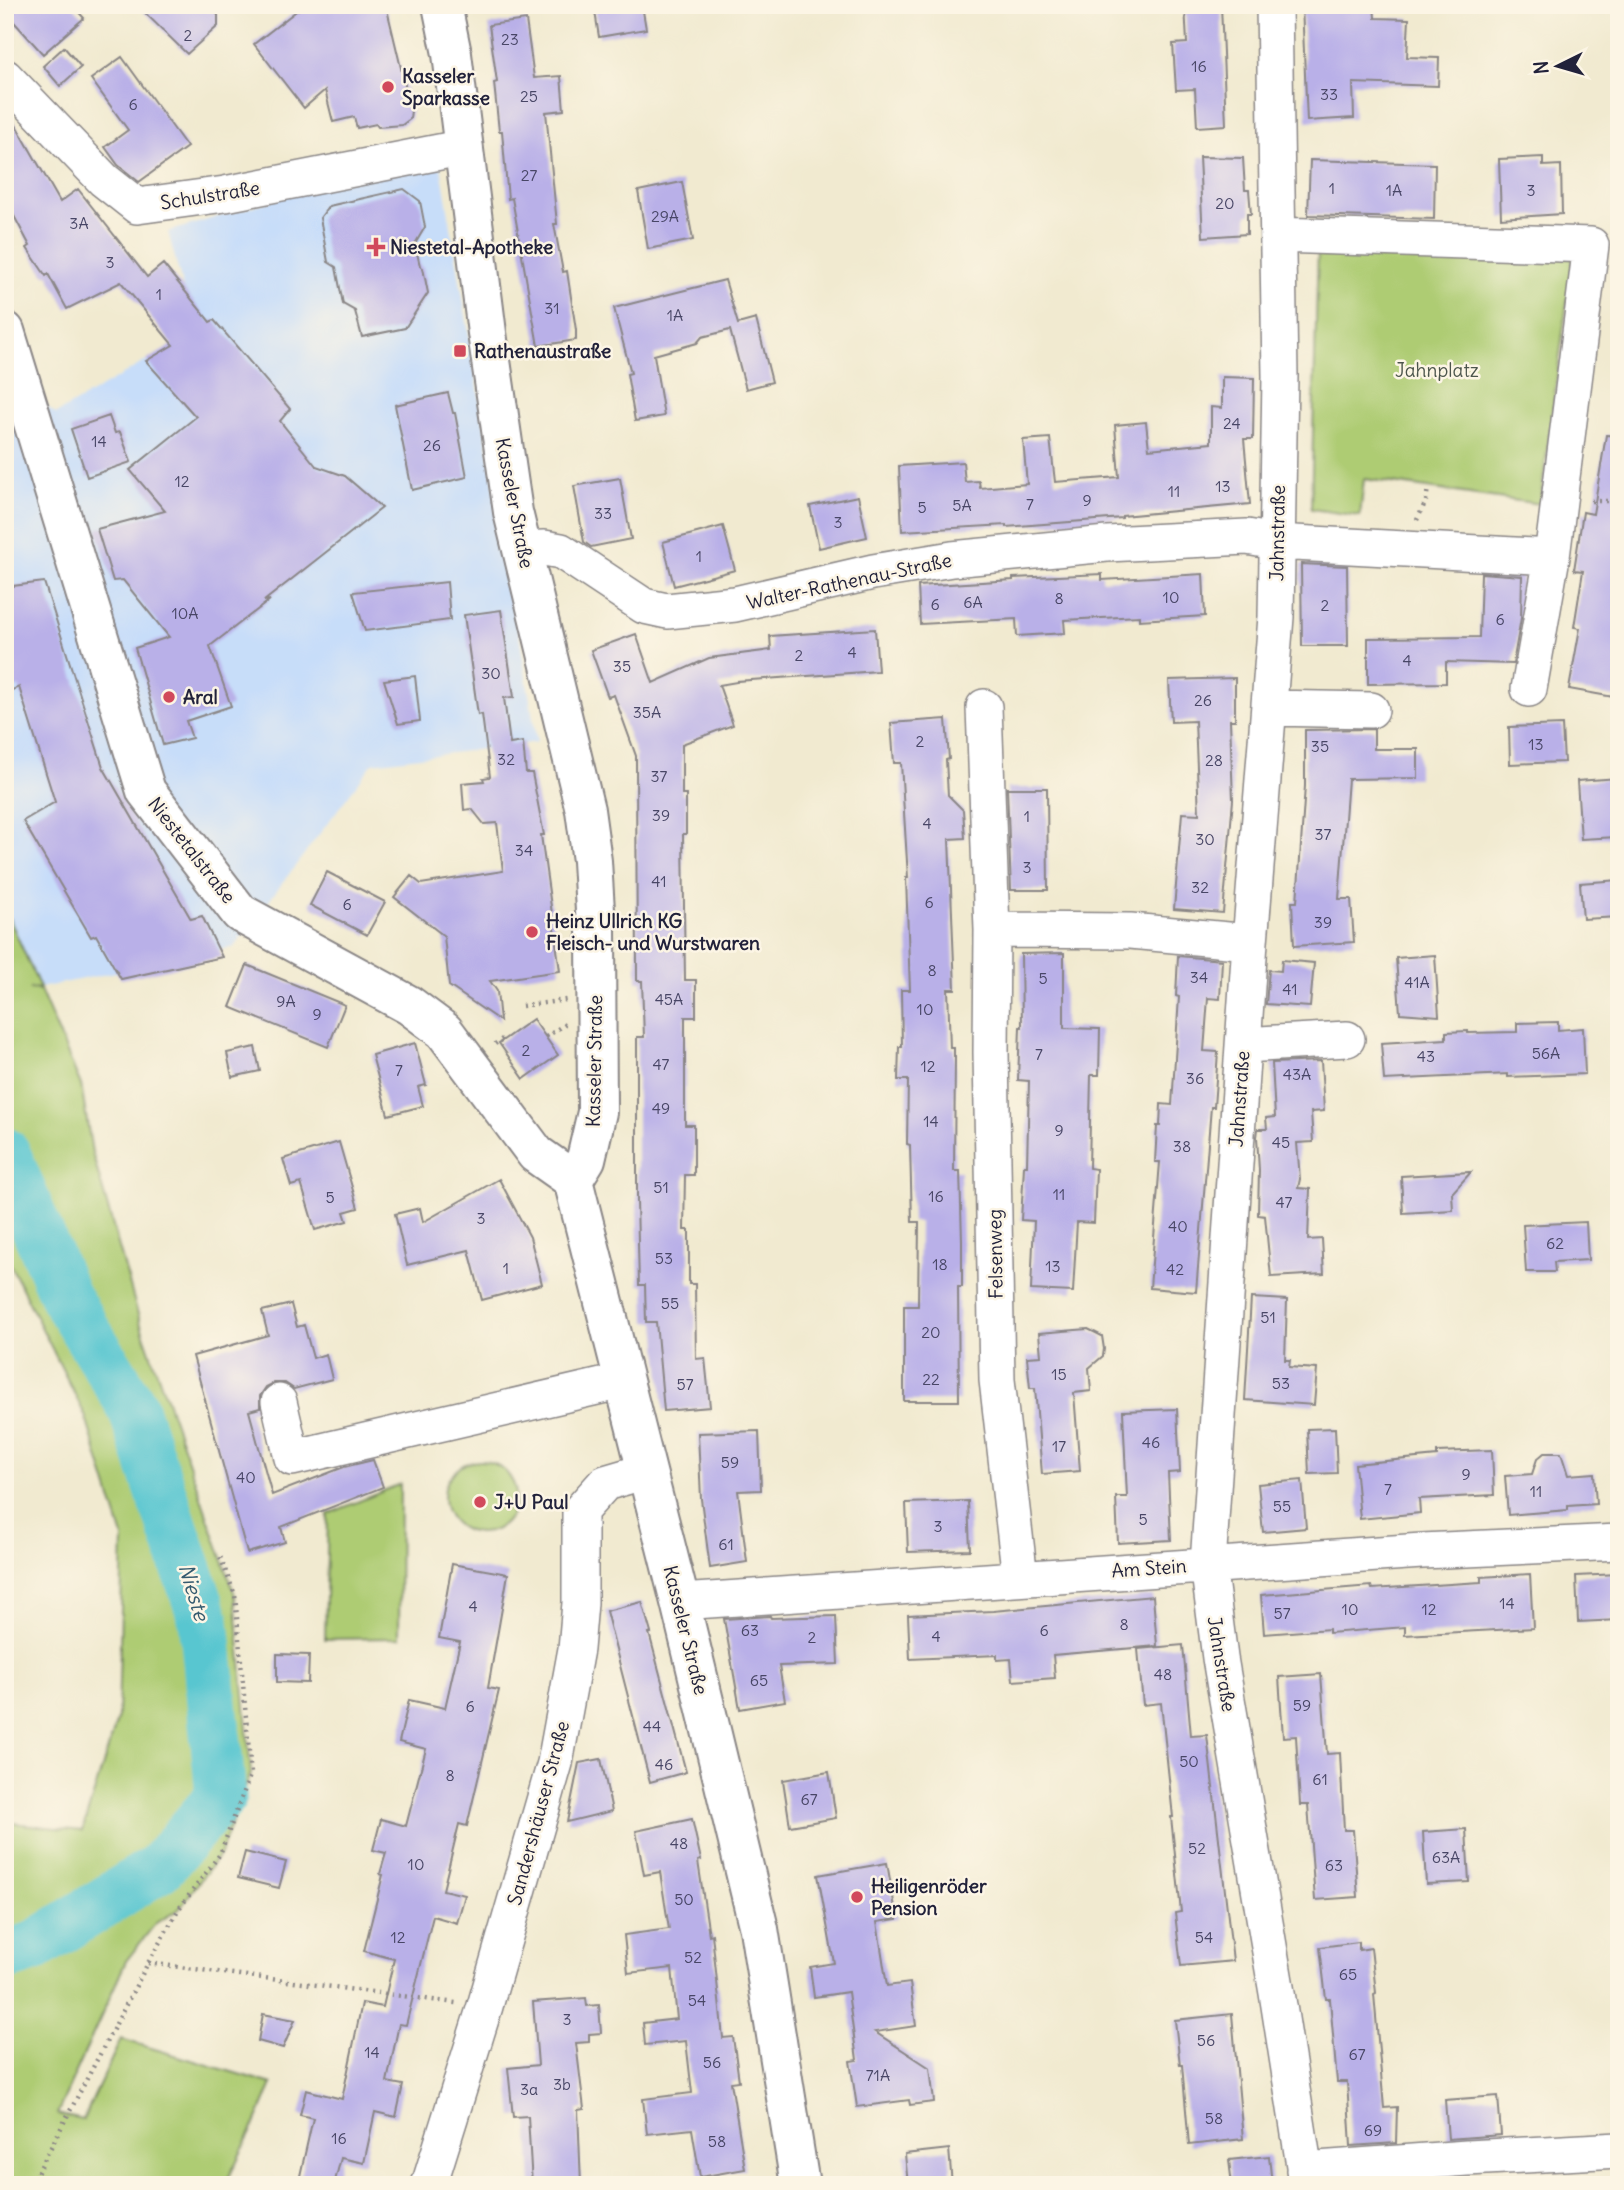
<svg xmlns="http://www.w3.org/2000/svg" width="1624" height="2190" viewBox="0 0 1624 2190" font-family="Delius,sans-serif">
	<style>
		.built { fill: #c7ddf9 }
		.green { fill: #aecc73; stroke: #687757; stroke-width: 2 }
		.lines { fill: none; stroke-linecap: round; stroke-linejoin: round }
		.river { stroke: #59c6d0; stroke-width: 51 }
		.building { fill: #b9b0e8 }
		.minor-casing { stroke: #8a8686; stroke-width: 38 }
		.major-casing { stroke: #8a8686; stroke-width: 42 }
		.path { stroke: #8a8686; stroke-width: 4.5; stroke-dasharray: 2 5; stroke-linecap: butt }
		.minor { stroke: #fff; stroke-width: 35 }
		.major { stroke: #fff; stroke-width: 38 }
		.poi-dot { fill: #d1495b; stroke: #fcf5e5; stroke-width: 2.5 }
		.labels { text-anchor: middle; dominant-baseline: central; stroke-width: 5; stroke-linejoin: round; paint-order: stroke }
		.number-label { font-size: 16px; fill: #484666 }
		.poi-label { font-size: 19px; font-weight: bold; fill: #22223b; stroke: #fcf5e5; text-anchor: start }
		.street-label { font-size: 19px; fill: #22223b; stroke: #fcf5e5 }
		.park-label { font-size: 19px; fill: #4c554c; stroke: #fcf5e5 }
		.water-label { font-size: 21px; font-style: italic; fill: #355b6f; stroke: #fcf5e5 }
	</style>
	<rect width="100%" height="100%" fill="#fcf5e5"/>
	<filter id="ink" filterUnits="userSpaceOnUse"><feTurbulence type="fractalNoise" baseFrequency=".0143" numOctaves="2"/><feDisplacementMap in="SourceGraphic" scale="14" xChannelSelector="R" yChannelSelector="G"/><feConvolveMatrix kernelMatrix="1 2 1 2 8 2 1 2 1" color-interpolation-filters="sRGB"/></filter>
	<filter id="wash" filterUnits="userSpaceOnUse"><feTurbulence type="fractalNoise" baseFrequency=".00686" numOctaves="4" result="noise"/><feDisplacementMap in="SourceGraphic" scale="28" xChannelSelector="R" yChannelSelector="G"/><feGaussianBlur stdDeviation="1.57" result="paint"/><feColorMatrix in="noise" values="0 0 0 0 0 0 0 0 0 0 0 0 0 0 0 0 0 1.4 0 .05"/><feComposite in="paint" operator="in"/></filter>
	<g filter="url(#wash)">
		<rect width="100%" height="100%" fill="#f1ead0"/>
		<path class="built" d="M440,161L537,742L373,763L234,947L40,988L5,909V374L56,414L195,332L168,232L303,191Z"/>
		<path class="green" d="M1318,247L1573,258L1540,504L1364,479L1360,516L1311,509Z
			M5,909L40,988L29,989L40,990L81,1085L92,1152L143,1332L235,1595L251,1773L220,1854L178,1910L156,1923L126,1961L57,2114L83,2120L121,2039L272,2084L256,2122L225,2185H5V1822L82,1831L118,1717L123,1537L85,1415L5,1254Z
			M444 1497a36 36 0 1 1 72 0a36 36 0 1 1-72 0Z
			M400,1484L399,1638L325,1639L328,1514Z"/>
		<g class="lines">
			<path class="river" d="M5,1153L65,1297L132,1406L204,1620L221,1796L160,1867L33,1947L5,1956"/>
		</g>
		<g id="blocks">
			<path class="building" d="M5,5H72L84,18L43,54L5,12Z
				M137,5H208L218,15V26L187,54Z
				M304,5H386L411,110L410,119L402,125L378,127L376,124L357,128L354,117L333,122L325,90L304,108L254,44Z
				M594,5H642L646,29L599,37Z
				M1185,5H1221L1226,125L1197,127L1195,89L1176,90L1173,44L1187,43Z
				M1302,5H1374L1375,18L1409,19L1407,57L1439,58L1438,86L1353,83L1354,118L1307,121Z
				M526,20L534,78L561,76L564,110L546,112L557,224H554L563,272L567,271L576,330V340L538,346L512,198L508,199L502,131H499L494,83L497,82L489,25Z
				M64,47L81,67L60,86L43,66Z
				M122,57L187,147L139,182L118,165L105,147L128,130L91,79Z
				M5,106L60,202L78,189L147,277L163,264L210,322L214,320L290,409L280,421L316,466L345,476L382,508L264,601L270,600L210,646L231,706L186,721L192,738L163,745L135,648L169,637L123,580L113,581L97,529L165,511L130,470L196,417L146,361L173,345L121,282L67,309L48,274L46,276L27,248L30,246L5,199Z
				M1199,157L1243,158L1245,190H1249L1251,214H1247V234L1203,237Z
				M1543,157V166L1561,165L1562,214L1501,218L1499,159Z
				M1310,160L1435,164L1434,219L1308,215Z
				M682,182L693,240L648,249L638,191Z
				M404,189L420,201L425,227L415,244L420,266L423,268L428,293L405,328L362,337L355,311L343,304L336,267L328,262L320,218L329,206Z
				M725,280L738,324L756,319L772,382L746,389L730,330L702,337L697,343L654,355L664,416L635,421L627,374L631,373L614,308Z
				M1222,377L1254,378L1253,439H1244L1250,504L1122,516V518L1006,527V525L902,531L899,466L963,462L965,482L979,481L980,488L1027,484L1023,440L1050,438L1055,482L1119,477L1115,425L1146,422L1149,449L1211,443V407L1222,408Z
				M448,393L453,413H455L467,477L412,490L395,405Z
				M109,416L115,433L120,432L131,462L87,477L71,429Z
				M1606,435L1619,436V698L1569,689L1580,628L1574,627L1583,571L1574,570L1583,512L1593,514Z
				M620,478L631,539L591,547L584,542L574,486Z
				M858,496L867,537L819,548L810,506Z
				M723,526L735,570L674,586L663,542Z
				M1301,564L1347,566L1348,646H1302Z
				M1481,573L1522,576L1521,618L1513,664L1446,662V683L1368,684V638L1479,637Z
				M1102,574V580L1203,574L1205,616L1139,620V616L1064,620L1065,633L1017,636L1016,619L920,624L918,586L1013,580V578Z
				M44,582L103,767L191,919L202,916L222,957L121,979L96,935L91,937L23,821L55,802L19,687L5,693V587Z
				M447,582L450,620L365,631L353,592Z
				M501,610L514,697L504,698L510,744L523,742L526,773H532L544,835H541L560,971L490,981L497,991L500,1021L449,986L444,936L394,897L411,876L421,884L503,871L497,823L484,824L472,809L464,810L462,783L484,781L483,778L490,777L482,714L478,715L464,615Z
				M875,629L878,671L737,681V682L719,685L733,725L682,744V795H686V834H683L685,980H696V1017H685V1125H694V1175H685L684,1230H689V1284H695L696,1359L705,1358L710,1407L664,1411L656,1322H646L645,1285H639L637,1200V1037H644L642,981H637L636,756L614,695L608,697L591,650L636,634L653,683L709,658L771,650L770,636Z
				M415,676L420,721L398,724L384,680Z
				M1235,678V720H1230L1233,800L1223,913L1174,909L1182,813L1199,814L1195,721L1171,722L1169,680Z
				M946,719L949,759L946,760L948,795L963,810L965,838L949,839L955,989H948L950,1048H954V1056H955L954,1171H960L962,1241V1287H958L959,1401H904V1306H918L919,1222H912L910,1145L907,1144L908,1080H898L899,1047H902L901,990H910L906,878H908L901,763H894L891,723Z
				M1562,725L1564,762L1510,764L1509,727Z
				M1374,729V749H1418V778L1348,779L1339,899H1351L1354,942L1294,946L1292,902H1297L1305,786V730Z
				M1619,778V804H1615L1617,837L1581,839L1577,781Z
				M1007,788H1047L1048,890H1011Z
				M327,872L385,902L367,935L310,905Z
				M1619,880V917L1583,919L1580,883Z
				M1064,953V1028L1100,1029L1099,1075H1091L1089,1168L1096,1169L1094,1223L1077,1222L1073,1292L1031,1290L1034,1221L1021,1220L1024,1166H1027L1029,1081L1018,1080L1020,1027H1022L1021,954Z
				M1435,955L1439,1016L1400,1013L1396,958Z
				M1178,956L1222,960L1220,999L1208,998L1204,1051L1218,1052L1214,1107H1211L1196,1292L1150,1288L1160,1162H1155L1157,1126H1160L1161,1104L1172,1105L1179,997L1176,996Z
				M1282,960L1314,963L1310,1007L1266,1004L1269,970L1281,971Z
				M247,965L345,1005L328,1047L230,1007Z
				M533,1019L558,1055L524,1079L499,1043Z
				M1558,1022V1030L1583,1028L1585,1074L1508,1077V1074L1384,1080L1381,1043L1446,1039V1032L1468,1031V1033L1517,1032V1023Z
				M415,1043L426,1085L418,1087L423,1106L388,1115L372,1055Z
				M255,1047L260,1071L232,1077L227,1053Z
				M1321,1061L1324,1111L1311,1112L1313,1142L1297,1143L1300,1179L1298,1188L1310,1189L1308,1240L1322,1239L1324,1274L1271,1277L1265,1216L1258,1215L1259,1170L1257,1137L1258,1129H1267L1266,1118L1275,1117L1272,1063Z
				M339,1142L358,1208L344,1212L347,1221L315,1230L301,1183L291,1186L283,1159Z
				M1471,1172L1452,1193L1453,1210L1403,1213L1401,1176Z
				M499,1179L530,1237L542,1284L482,1300L469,1250L407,1265L395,1214L420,1208L423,1222Z
				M1586,1222L1588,1260L1554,1262L1555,1272H1526L1523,1225Z
				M1251,1298L1287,1300L1285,1360H1290L1289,1367L1317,1369L1314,1405L1245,1400Z
				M291,1304L297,1327L304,1325L313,1358L326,1354L332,1379L294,1389L285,1383H274L266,1387L260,1396V1408L249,1411L272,1495L344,1467L373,1460L383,1487L281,1527L285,1542L247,1553L193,1356L268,1335L262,1311Z
				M1088,1329L1102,1336L1104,1349L1103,1356L1089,1368L1091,1391L1074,1393L1080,1471L1042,1474L1035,1388H1030L1027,1357L1041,1356L1039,1333Z
				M1177,1409L1180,1472L1168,1473L1171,1540L1118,1543L1116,1497H1127L1123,1411Z
				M1335,1428L1337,1473L1309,1474L1307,1429Z
				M759,1431L761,1490L738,1491L747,1562L710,1568L701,1499L698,1433Z
				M1492,1450L1494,1495L1419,1499L1420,1513L1360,1519L1355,1464L1437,1456V1452Z
				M1544,1453H1561L1568,1475L1594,1473L1596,1504L1568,1506V1510L1508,1515L1505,1476L1532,1474L1537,1459Z
				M1302,1480L1306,1528L1263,1532L1258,1484Z
				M968,1501L970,1550L908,1552L906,1503Z
				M452,1564L508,1574L488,1688L499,1690L467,1826L459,1824L443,1890L465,1895L457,1923L433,1916L406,2025L399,2024L387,2082L403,2085L396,2117L375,2112L364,2163L341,2158L334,2185H298L313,2118L300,2115L306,2090L342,2099L362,2003L383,2007L394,1959L364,1951L383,1875L380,1874L386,1853L373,1850L381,1819L406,1826L426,1749L399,1742L409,1700L445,1708L460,1642L439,1638Z
				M1530,1574L1533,1628L1405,1635V1627L1329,1633V1629L1264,1634L1261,1595L1371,1586L1372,1589L1481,1582V1577Z
				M1619,1574V1620L1578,1622L1576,1576Z
				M1153,1596L1157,1646L1053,1655L1055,1678L1013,1681L1011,1659L997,1660V1655L910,1659L908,1615L993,1611Z
				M642,1602L651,1633H649L686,1772L650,1782L606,1611Z
				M770,1616L771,1618L836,1616L838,1664L779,1666L785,1701L740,1709L724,1619Z
				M1183,1645L1191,1736L1207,1735L1233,1961L1181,1966L1175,1913L1181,1912L1171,1817H1173L1161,1703L1143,1705L1138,1649Z
				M277,1654L309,1655L308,1683L277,1682Z
				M1321,1674L1327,1754L1340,1753L1344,1830H1353L1358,1897L1315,1900L1308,1805H1300L1296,1736L1283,1737L1279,1677Z
				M601,1759L612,1811L567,1822L579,1763Z
				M829,1772L836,1818L790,1826L783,1780Z
				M692,1819L701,1860L698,1861L709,1935L712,1934L723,2038L733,2037L739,2081L731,2082L745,2169L700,2177L692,2129L647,2134L643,2099L692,2093L686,2041L645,2045L643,2023L677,2019L672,1968L628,1973L624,1935L669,1929L660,1872L644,1875L636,1831Z
				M1466,1829L1469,1882L1426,1884L1423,1832Z
				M245,1852L286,1862L279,1888L238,1878Z
				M887,1863L897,1919L877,1922L887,1986L910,1983L916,2026L875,2032L930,2068L934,2102L910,2105L909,2100L857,2107L850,2061L857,2060L848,1992L814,1997L810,1967L834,1963L818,1875Z
				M1359,1942V1950L1371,1948L1376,1993L1374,1994L1384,2108L1397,2107L1396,2143L1351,2146L1347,2082H1337L1330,1999H1326L1320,1947Z
				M586,1998L587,2006L599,2005L601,2033L589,2034V2042L576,2043L584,2109L578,2110L581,2185H532L528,2116L513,2117L508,2068L538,2065L533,2002Z
				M263,2014L295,2020L283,2048L258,2041Z
				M1232,2014L1243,2139L1189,2145L1182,2065H1180L1175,2020Z
				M1498,2096L1501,2135L1448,2139L1445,2100Z
				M949,2149L952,2185H908L905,2154Z
				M1269,2156L1272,2185H1232L1229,2160Z"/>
		</g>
	</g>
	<g filter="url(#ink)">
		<use href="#blocks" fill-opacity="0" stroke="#8a8686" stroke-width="2"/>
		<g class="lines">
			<g class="minor-casing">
				<path id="minor" d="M1274,5L1280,376L1276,617L1250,942L1208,1564L1220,1658L1277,1993L1307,2185
					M5,77L104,180L137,206L225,194L465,147
					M522,549L544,548L561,551L644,606L667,611L735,604L873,572L952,559L1107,544L1247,537L1276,542L1552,557L1591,245L1278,235
					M1529,689L1552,557
					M984,707L992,930L991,1053L997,1380L1020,1578
					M1269,708L1371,710
					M992,930L1130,931L1250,942
					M1243,1045L1347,1039
					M279,1402L292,1458L623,1381
					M680,1602L1422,1551L1619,1542
					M1304,2170L1467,2158L1619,2150
					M429,2185L485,2006L555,1763L576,1649L580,1603V1511L605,1483L646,1471"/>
			</g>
			<g class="major-casing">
				<path id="major" d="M442,5L452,54L487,333L513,512L585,810L592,861L596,927L597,1112L586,1159L573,1180L680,1602L759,1929L800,2185
					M5,331L146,791L240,913L409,1005L444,1031L536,1154L573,1180"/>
			</g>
			<path class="path" d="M1591,501H1619
				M1417,520L1426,501L1428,488
				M522,1006L566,1000
				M546,1037L565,1024
				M495,1044L505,1037
				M148,1963L456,2003
				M31,2185L148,1963L178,1910L220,1854L251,1773L235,1595L219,1554"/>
			<use href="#minor" class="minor"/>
			<use href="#major" class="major"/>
		</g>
	</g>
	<g class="poi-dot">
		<circle cx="388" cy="87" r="7"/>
		<path d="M372.5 236.5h7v7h7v7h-7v7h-7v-7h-7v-7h7z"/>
		<rect x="453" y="344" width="14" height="14" rx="3.5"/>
		<circle cx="169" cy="697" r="7"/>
		<circle cx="532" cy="932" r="7"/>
		<circle cx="480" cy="1502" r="7"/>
		<circle cx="857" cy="1897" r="7"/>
	</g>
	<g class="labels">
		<g class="number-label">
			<text x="188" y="35">2</text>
			<text x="510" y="39">23</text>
			<text x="1199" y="66">16</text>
			<text x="1329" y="94">33</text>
			<text x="529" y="96">25</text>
			<text x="133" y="104">6</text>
			<text x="529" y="175">27</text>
			<text x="1332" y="188">1</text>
			<text x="1394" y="190">1A</text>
			<text x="1531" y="190">3</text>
			<text x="1225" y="203">20</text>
			<text x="665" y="216">29A</text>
			<text x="79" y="223">3A</text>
			<text x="110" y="262">3</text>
			<text x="159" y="294">1</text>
			<text x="552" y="308">31</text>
			<text x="675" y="315">1A</text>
			<text x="1232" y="423">24</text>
			<text x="99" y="441">14</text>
			<text x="432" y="445">26</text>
			<text x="182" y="481">12</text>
			<text x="1223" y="486">13</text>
			<text x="1174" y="491">11</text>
			<text x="1087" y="500">9</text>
			<text x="1030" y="504">7</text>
			<text x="962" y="505">5A</text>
			<text x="922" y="507">5</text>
			<text x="603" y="513">33</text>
			<text x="838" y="522">3</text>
			<text x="699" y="556">1</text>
			<text x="1171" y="597">10</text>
			<text x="1059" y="598">8</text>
			<text x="973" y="602">6A</text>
			<text x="935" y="604">6</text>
			<text x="1325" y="605">2</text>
			<text x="185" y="613">10A</text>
			<text x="1500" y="619">6</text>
			<text x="852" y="652">4</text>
			<text x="799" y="655">2</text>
			<text x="1407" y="660">4</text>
			<text x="622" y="666">35</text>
			<text x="491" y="673">30</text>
			<text x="1203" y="700">26</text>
			<text x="647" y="712">35A</text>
			<text x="920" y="741">2</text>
			<text x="1536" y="744">13</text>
			<text x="1320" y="746">35</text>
			<text x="506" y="759">32</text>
			<text x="1214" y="760">28</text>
			<text x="659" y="776">37</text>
			<text x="661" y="815">39</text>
			<text x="1027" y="816">1</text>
			<text x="927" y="823">4</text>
			<text x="1323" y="834">37</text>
			<text x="1205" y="839">30</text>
			<text x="524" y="850">34</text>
			<text x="1027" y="867">3</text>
			<text x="659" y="881">41</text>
			<text x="1200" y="887">32</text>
			<text x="929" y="902">6</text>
			<text x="347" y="904">6</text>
			<text x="1323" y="922">39</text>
			<text x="932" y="970">8</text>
			<text x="1199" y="977">34</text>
			<text x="1043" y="978">5</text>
			<text x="1417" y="982">41A</text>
			<text x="1290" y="989">41</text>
			<text x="669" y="999">45A</text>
			<text x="286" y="1001">9A</text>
			<text x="925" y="1009">10</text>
			<text x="317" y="1014">9</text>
			<text x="526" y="1050">2</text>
			<text x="1546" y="1053">56A</text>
			<text x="1039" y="1054">7</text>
			<text x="1426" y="1056">43</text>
			<text x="661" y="1064">47</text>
			<text x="928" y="1066">12</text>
			<text x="399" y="1070">7</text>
			<text x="1297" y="1074">43A</text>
			<text x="1195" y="1078">36</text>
			<text x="661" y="1108">49</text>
			<text x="931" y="1121">14</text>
			<text x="1059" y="1130">9</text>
			<text x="1281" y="1142">45</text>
			<text x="1182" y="1146">38</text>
			<text x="661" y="1187">51</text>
			<text x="1059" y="1194">11</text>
			<text x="936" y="1196">16</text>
			<text x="330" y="1197">5</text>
			<text x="1284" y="1202">47</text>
			<text x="481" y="1218">3</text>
			<text x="1178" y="1226">40</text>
			<text x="1555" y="1243">62</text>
			<text x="664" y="1258">53</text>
			<text x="940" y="1264">18</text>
			<text x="1053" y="1266">13</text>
			<text x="506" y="1268">1</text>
			<text x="1175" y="1269">42</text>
			<text x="670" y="1303">55</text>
			<text x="1268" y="1317">51</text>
			<text x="931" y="1332">20</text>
			<text x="1059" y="1374">15</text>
			<text x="931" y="1379">22</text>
			<text x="1281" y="1383">53</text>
			<text x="685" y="1384">57</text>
			<text x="1151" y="1442">46</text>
			<text x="1059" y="1446">17</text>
			<text x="730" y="1462">59</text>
			<text x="1466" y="1474">9</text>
			<text x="246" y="1477">40</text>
			<text x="1388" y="1489">7</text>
			<text x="1536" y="1491">11</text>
			<text x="1282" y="1506">55</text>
			<text x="1143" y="1519">5</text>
			<text x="938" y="1526">3</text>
			<text x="726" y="1544">61</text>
			<text x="1507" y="1603">14</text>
			<text x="473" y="1606">4</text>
			<text x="1350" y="1609">10</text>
			<text x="1429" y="1609">12</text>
			<text x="1282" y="1613">57</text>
			<text x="1124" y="1624">8</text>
			<text x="750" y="1630">63</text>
			<text x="1044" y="1630">6</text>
			<text x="936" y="1636">4</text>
			<text x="812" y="1637">2</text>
			<text x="1163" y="1674">48</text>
			<text x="759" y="1680">65</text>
			<text x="1302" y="1705">59</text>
			<text x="470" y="1706">6</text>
			<text x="652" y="1726">44</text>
			<text x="1189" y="1761">50</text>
			<text x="664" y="1764">46</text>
			<text x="450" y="1775">8</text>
			<text x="1320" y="1779">61</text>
			<text x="809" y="1799">67</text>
			<text x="679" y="1843">48</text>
			<text x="1197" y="1848">52</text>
			<text x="1446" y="1857">63A</text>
			<text x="416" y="1864">10</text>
			<text x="1334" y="1865">63</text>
			<text x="684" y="1899">50</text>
			<text x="398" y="1937">12</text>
			<text x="1204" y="1937">54</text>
			<text x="693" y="1957">52</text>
			<text x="1348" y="1974">65</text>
			<text x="697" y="2000">54</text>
			<text x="567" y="2019">3</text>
			<text x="1206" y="2040">56</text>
			<text x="372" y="2052">14</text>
			<text x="1357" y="2054">67</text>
			<text x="712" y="2062">56</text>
			<text x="878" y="2075">71A</text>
			<text x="562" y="2084">3b</text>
			<text x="529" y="2089">3a</text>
			<text x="1214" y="2118">58</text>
			<text x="1373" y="2130">69</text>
			<text x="339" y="2138">16</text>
			<text x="717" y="2141">58</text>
		</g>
		<g class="poi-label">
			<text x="402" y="76">Kasseler<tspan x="402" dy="22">Sparkasse</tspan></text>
			<text x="390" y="247">Niestetal-Apotheke</text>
			<text x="474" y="351">Rathenaustraße</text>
			<text x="183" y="697">Aral</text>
			<text x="546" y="921">Heinz Ullrich KG<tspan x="546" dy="22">Fleisch- und Wurstwaren</tspan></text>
			<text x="494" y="1502">J+U Paul</text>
			<text x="871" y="1886">Heiligenröder<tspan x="871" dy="22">Pension</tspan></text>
		</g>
		<g class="street-label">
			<text transform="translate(210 195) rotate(-9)">Schulstraße</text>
			<text transform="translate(515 503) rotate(79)">Kasseler Straße</text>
			<text transform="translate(1277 533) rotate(-89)">Jahnstraße</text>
			<text transform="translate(849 581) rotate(-12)">Walter-Rathenau-Straße</text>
			<text transform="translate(192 850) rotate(52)">Niestetalstraße</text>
			<text transform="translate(594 1061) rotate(-89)">Kasseler Straße</text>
			<text transform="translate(1239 1099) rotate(-86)">Jahnstraße</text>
			<text transform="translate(995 1254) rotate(-91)">Felsenweg</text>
			<text transform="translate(1149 1568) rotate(-4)">Am Stein</text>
			<text transform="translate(686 1630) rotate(76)">Kasseler Straße</text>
			<text transform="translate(1222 1664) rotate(81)">Jahnstraße</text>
			<text transform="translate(538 1813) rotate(-75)">Sandershäuser Straße</text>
		</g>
		<g class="park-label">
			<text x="1437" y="370">Jahnplatz</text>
		</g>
		<g class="water-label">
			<text transform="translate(194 1592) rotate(73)">Nieste</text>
		</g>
	</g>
	<rect width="1624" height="2190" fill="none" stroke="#fcf5e5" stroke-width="28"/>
	<g transform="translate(1558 66) rotate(265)" stroke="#fcf5e5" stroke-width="5" paint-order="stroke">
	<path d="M0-5L12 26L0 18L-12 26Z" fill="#22223b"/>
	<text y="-10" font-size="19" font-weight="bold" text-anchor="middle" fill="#22223b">N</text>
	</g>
</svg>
